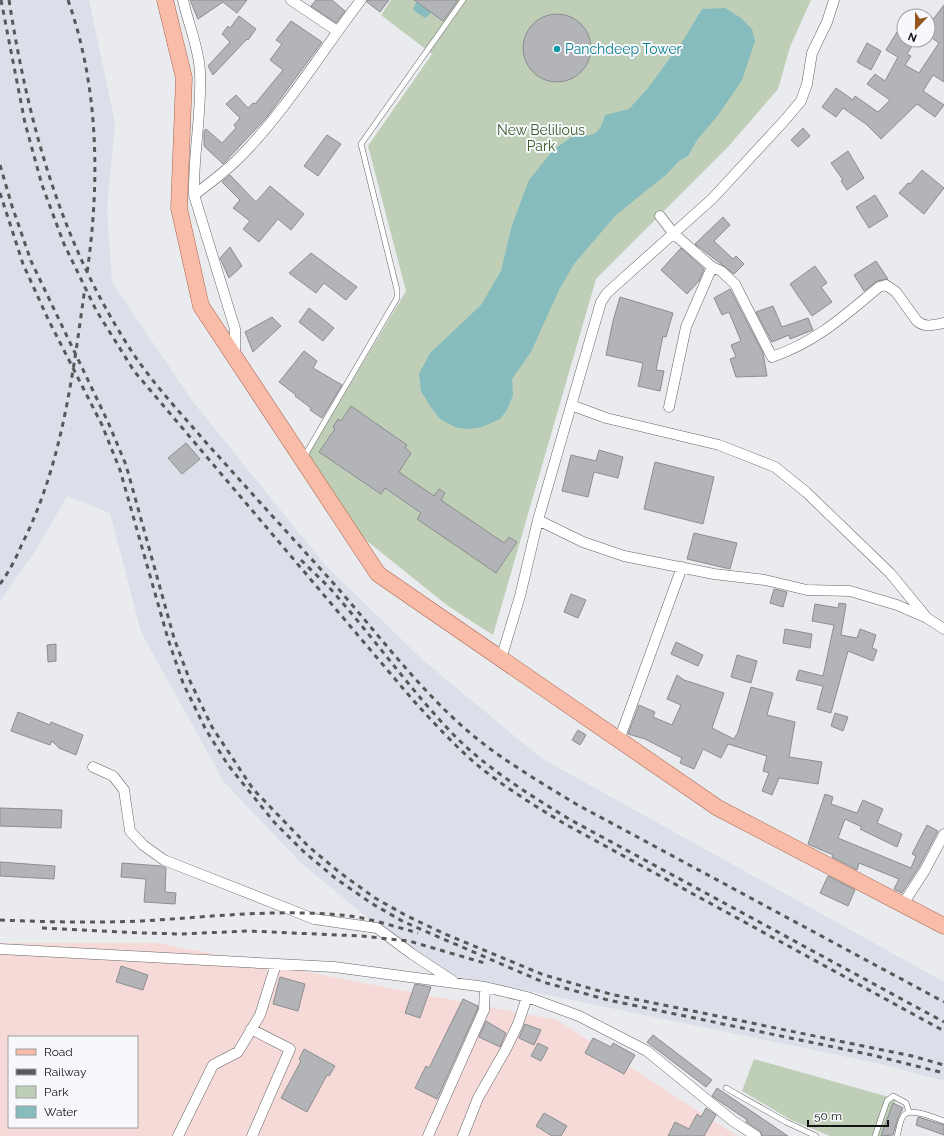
<svg xmlns="http://www.w3.org/2000/svg" width="944" height="1136" viewBox="0 0 944 1136" font-family="Raleway,sans-serif">
	<style>
		.industrial { fill: #f5dad8; fill-rule: evenodd }
		.built { fill: #dcdfe9 }
		.green { fill: #bfcfb7 }
		.water { fill: #86bcbe }
		.building { fill: #b3b4b7; stroke: #8c8d90 }
		.lines { fill: none; stroke-linecap: round; stroke-linejoin: round }
		.service-casing { stroke: #646568; stroke-width: 6 }
		.minor-casing { stroke: #646568; stroke-width: 11 }
		.primary-casing { stroke: #a6644f; stroke-width: 17 }
		.service { stroke: #fff; stroke-width: 5 }
		.minor { stroke: #fff; stroke-width: 10 }
		.primary { stroke: #f9bca8; stroke-width: 16 }
		.rail { stroke: #58585a; stroke-width: 3; stroke-dasharray: 5 5; stroke-linecap: butt }
		.culture-dot { fill: #0f9aa8; stroke: #f7f8fc; stroke-width: 1.5 }
		.labels { text-anchor: middle; dominant-baseline: central; stroke-width: 4; stroke-linejoin: round; paint-order: stroke }
		.culture-label { font-size: 14px; fill: #0d838f; stroke: #f7f8fc; text-anchor: start }
		.park-label { font-size: 14px; fill: #3b5b27; stroke: #f7f8fc }
	</style>
	<rect width="100%" height="100%" fill="#eaebee"/>
	<path class="industrial" d="M0,943H157L557,1020L737,1136H0ZM9,1037H137V1127H9Z"/>
	<path class="built" d="M0,0H89L115,123L107,209L112,282L193,402L326,566L424,661L541,758L944,982V1081L886,1065L432,971L301,863L224,782L141,632L110,513L67,496L36,550L0,601Z"/>
	<path class="green" d="M391,0H811L790,47L778,89L728,147L596,279L493,635L448,606L342,521L307,456L406,291L368,146L432,54L381,15Z
		M754,1059L896,1099L882,1136H830L791,1120L742,1091Z"/>
	<path class="water" d="M417,0L445,1L425,18L413,10Z
		M725,8L741,18L752,29L755,41L742,80L719,114L697,140L688,156L679,161L667,174L616,215L574,264L559,290L531,352L512,379L513,395L507,410L500,419L482,427L470,429L457,428L440,419L430,406L421,391L419,374L430,353L481,305L501,271L512,225L529,180L553,150L577,133C594,140 601,131 605,115L629,109L648,88L684,39L702,9Z"/>
	<path class="building" d="M190,0H247L237,13L223,2L198,19Z
		M316,0H332L345,11L336,23L311,6Z
		M367,0H389L380,12L367,2Z
		M414,0H458L443,21Z
		M944,5V82L933,75L923,91L944,105L935,117L917,104L881,139L866,124L843,108L836,117L822,107L836,88L853,100L855,96L878,112L890,100L867,84L875,74L885,81L898,57L886,50L897,32L904,37V40H909L914,43L907,54L911,56L905,65L919,73L939,43L928,35V20L931,22Z
		M523 48a34 34 0 1 1 68 0a34 34 0 1 1-68 0Z
		M239,16L256,29L248,40L247,39L213,75L208,66L230,42L222,34L228,26L230,28Z
		M291,21L322,42L267,117L223,164L204,146V131L206,129L222,143L236,128L234,125L240,118L226,104L236,95L248,108L253,103L255,104L283,70L270,60L282,44L276,40Z
		M867,43L881,51L871,70L857,62Z
		M803,128L810,136L798,147L791,140Z
		M327,135L341,144L318,176L304,166Z
		M848,151L864,178L847,190L841,181L843,180L831,163Z
		M922,170L944,188L924,214L899,193L908,183L910,184Z
		M230,175L256,202L270,186L304,214L291,230L278,219L259,242L243,229L250,221L233,208L240,200L222,182Z
		M875,195L888,216L869,228L856,207Z
		M723,217L730,225L714,241L733,259L736,256L744,264L734,274L695,244Z
		M230,247L242,266L229,278L220,258Z
		M681,248L704,269L699,281L687,294L661,270Z
		M311,253L357,287L346,300L324,283L316,293L289,273Z
		M876,261L888,279L877,281L864,291L854,275Z
		M815,266L827,283L821,287L832,302L812,316L790,284Z
		M730,289L763,353L767,376L736,377L730,359L736,357L731,345L741,341L729,312L722,315L714,298Z
		M620,297L673,313L666,337L663,336L656,370L664,371L660,391L638,386L643,363L606,355L613,321Z
		M773,306L782,327L808,318L813,330L790,339L789,335L772,342L756,312Z
		M309,308L334,328L323,341L299,322Z
		M272,317L281,326L253,352L245,332Z
		M304,351L317,361L313,368L342,385L322,418L310,410L311,408L295,396L296,395L279,382Z
		M351,406L407,445L405,448L411,453L399,472L434,496L439,489L445,493L441,500L504,543L509,537L517,542L496,573L417,519L421,513L385,488L381,494L319,452L335,429L333,427L338,419L341,421Z
		M186,443L200,459L182,474L168,458Z
		M599,450L623,457L618,478L594,472L588,497L562,491L571,455L596,461Z
		M655,462L714,477L703,524L644,509Z
		M694,533L737,543L730,569L687,559Z
		M774,589L787,592L783,607L770,603Z
		M571,594L586,600L578,618L564,612Z
		M839,603L846,604L841,635L857,638L860,629L876,635L872,648L877,650L873,661L848,651L831,713L817,709L823,686L796,680L799,670L823,676L834,625L812,621L815,604L838,608Z
		M785,629L812,634L810,648L783,643Z
		M676,642L703,655L698,666L671,654Z
		M56,644V661L48,662L47,645Z
		M737,655L757,661L751,683L731,677Z
		M677,675L684,680L724,693L712,728L734,739L736,735H737L751,687L773,693L767,715L795,722L789,757L822,762L818,784L779,778L772,795L762,791L769,773L763,771L767,756L728,744L721,758L703,749L694,769L680,763L682,758L645,739L628,734L639,705L655,712L653,717L672,725L681,705L667,699Z
		M18,712L50,725L51,722L83,735L76,755L59,748L52,741L50,745L11,731Z
		M835,713L848,717L843,731L831,726Z
		M578,730L586,735L580,745L572,740Z
		M825,794L833,797L831,804L857,813L863,800L883,809L877,823L902,834L897,847L860,829L862,827L845,819L838,838L911,868L916,856L912,854L927,825L938,831L919,867L902,893L894,889L899,879L859,863L857,870L832,857L833,855L808,844Z
		M0,808L62,810L61,828L0,826Z
		M0,862L55,866L54,879L0,876Z
		M122,863L161,866L166,868L165,892L176,893L175,904L144,902L146,879L121,877Z
		M828,876L855,890L848,906L820,893Z
		M121,966L148,975L143,990L116,982Z
		M280,977L305,984L298,1011L273,1004Z
		M415,984L431,987L420,1018L405,1013Z
		M463,999L478,1006V1008L437,1099L415,1088L426,1066L429,1068Z
		M486,1021L506,1033L500,1047L479,1037Z
		M525,1024L541,1030L534,1045L519,1038Z
		M653,1035L712,1080L706,1087L647,1042Z
		M593,1038L611,1047L613,1043L635,1055L624,1074L585,1053Z
		M538,1043L548,1048L541,1061L531,1056Z
		M304,1049L335,1066L329,1076L327,1075L307,1112L281,1098L301,1061L299,1059Z
		M717,1088L788,1136H762L760,1131L746,1122L747,1120L712,1096Z
		M893,1103L903,1108L898,1118L893,1135L881,1136Z
		M706,1108L716,1115L704,1136H668L675,1122L689,1129L697,1114L701,1117Z
		M544,1113L567,1126L561,1136H552L536,1126Z
		M918,1117L944,1125V1135L916,1125Z"/>
	<g class="lines">
		<g class="service-casing">
			<path id="service" d="M304,457L397,298V290L361,144L463,0
				M726,1088L786,1122L816,1136
				M875,1136L887,1101L893,1096L906,1103L909,1112
				M897,1136C899,1130 900,1119 904,1115C911,1107 935,1118 944,1121"/>
		</g>
		<g class="minor-casing">
			<path id="minor" d="M183,0C188,23 199,48 200,72C202,113 193,154 194,195L235,329V356
				M291,0L337,31
				M194,195C210,183 225,172 239,158C285,112 321,52 361,0
				M660,216L674,234L712,267L721,271L735,284L772,357C816,342 844,316 879,287L886,285L896,292L917,321C925,328 934,325 944,323
				M669,407L686,327L712,267
				M538,520L583,542L624,556L714,574L765,580L807,590L850,591L897,605L927,618L890,573L806,492L775,467L719,445L606,418L571,405
				M927,618L944,629
				M501,659L520,596L538,520L601,302L607,293L713,198L784,121L801,101L807,84L812,53L827,22L834,0
				M619,740L682,567
				M93,767L113,776L124,790L130,831L143,845L164,860L314,919L377,928L412,954L453,981
				M903,904L925,870L944,834
				M0,949L334,967L485,987L527,997L579,1016L647,1051L733,1121L756,1136
				M251,1029L290,1049L252,1136
				M178,1136L213,1065L238,1052L260,1015L276,964
				M428,1136L484,1010L485,987
				M463,1136L478,1098L506,1049L518,1024L527,997"/>
		</g>
		<g class="primary-casing">
			<path id="primary" d="M165,0L184,78L179,208L201,306L378,574L718,808L944,926"/>
		</g>
		<use href="#service" class="service"/>
		<use href="#minor" class="minor"/>
		<use href="#primary" class="primary"/>
		<path class="rail" d="M1,0L25,123L42,185L64,244L96,310L134,371L412,699C435,724 459,751 486,772C511,791 538,808 565,824L944,1031
			M9,0C28,122 60,239 127,344C148,378 177,409 203,439C244,485 285,530 326,575C374,628 416,687 470,733C502,760 540,782 576,804L944,1002
			M68,0C99,88 100,182 87,273
			M0,165L12,206L31,261L108,422L126,465L174,638L190,681L212,727L253,789L308,846L339,872L375,898L407,916L445,934L544,975L610,994L912,1056L944,1065
			M0,193L23,264L48,319L102,425L120,470L168,639L183,683L206,730L228,765L274,822L303,851L335,878L371,903L404,922L543,982L608,1000L872,1055L944,1073
			M301,560C314,573 329,586 341,601C378,644 411,690 450,731C484,767 527,793 569,819L944,1022
			M0,584C9,572 16,558 22,544C62,465 73,374 85,287
			M0,920C47,922 95,923 142,921C208,917 274,909 341,915C366,917 393,926 418,933
			M42,928L144,933L181,934L248,931L361,936L409,941L488,964"/>
	</g>
	<circle class="culture-dot" cx="557" cy="49" r="4"/>
	<g class="labels">
		<g class="culture-label">
			<text x="565" y="49">Panchdeep Tower</text>
		</g>
		<g class="park-label">
			<text x="541" y="130">New Belilious<tspan x="541" dy="16">Park</tspan></text>
		</g>
	</g>
	<rect x="8" y="1036" width="130" height="92" fill="#f7f8fc" stroke="#9c9da0"/>
	<rect x="16" y="1049" width="20" height="6" fill="#f9bca8" stroke="#9c9da0"/>
	<text x="44" y="1056" font-size="12" fill="#141415">Road</text>
	<rect x="16" y="1069" width="20" height="6" fill="#58585a" stroke="#9c9da0"/>
	<text x="44" y="1076" font-size="12" fill="#141415">Railway</text>
	<rect x="16" y="1086" width="20" height="12" fill="#bfcfb7" stroke="#9c9da0"/>
	<text x="44" y="1096" font-size="12" fill="#141415">Park</text>
	<rect x="16" y="1106" width="20" height="12" fill="#86bcbe" stroke="#9c9da0"/>
	<text x="44" y="1116" font-size="12" fill="#141415">Water</text>
	<g transform="translate(916 28) rotate(202)"><circle r="19" fill="#f7f8fc" stroke="#9c9da0"/>
	<path d="M0-3L7 15L0 10L-7 15Z" fill="#95551f"/>
	<text y="-6" font-size="11" font-weight="bold" text-anchor="middle" fill="#141415">N</text>
	</g>
	<path d="M808 1120v6h80v-6" fill="none" stroke="#141415" stroke-width="2"/>
	<text x="814" y="1120" font-size="12" fill="#141415" stroke="#f7f8fc" stroke-width="3" paint-order="stroke">50 m</text>
</svg>
